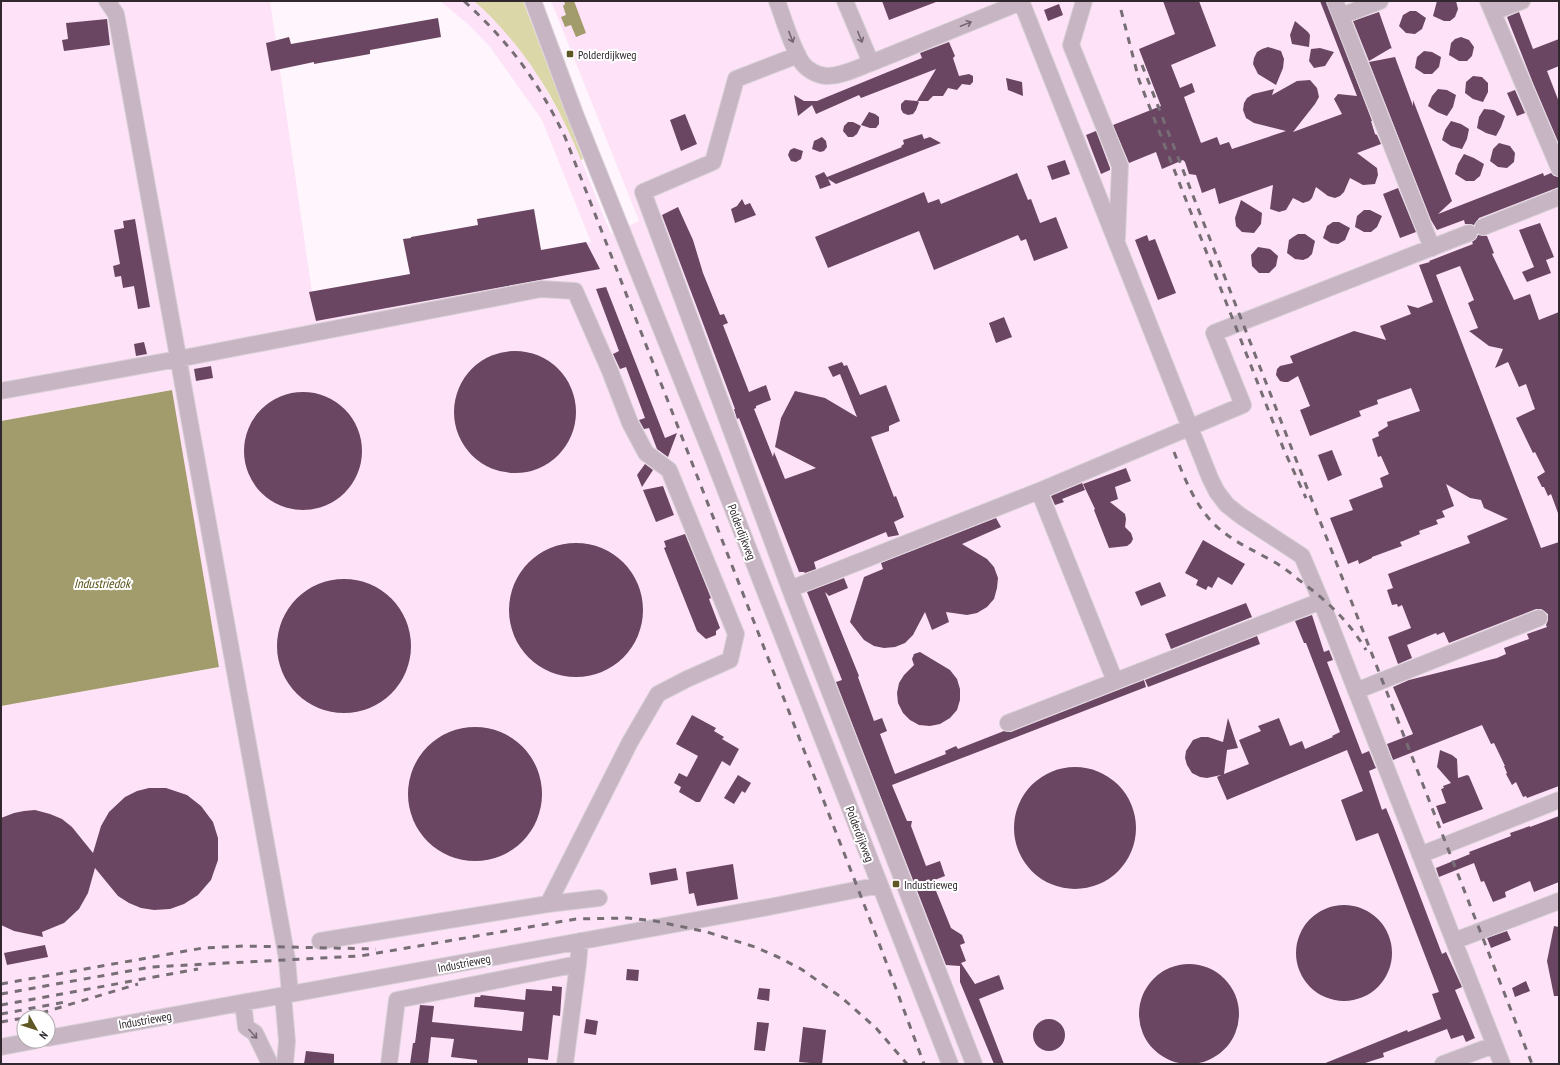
<svg xmlns="http://www.w3.org/2000/svg" width="1560" height="1065" viewBox="0 0 1560 1065" font-family="'PT Sans Narrow',sans-serif">
	<style>
		.built { fill: #fee3f8; fill-rule: evenodd }
		.green { fill: #dcd7a8 }
		.water { fill: #a29c6c }
		.building { fill: #6a4663 }
		.lines { fill: none; stroke-linecap: round; stroke-linejoin: round }
		.minor-casing { stroke: #d9d1d7; stroke-width: 18 }
		.minor { stroke: #c8b5c4; stroke-width: 16 }
		.rail { stroke: #766e74; stroke-width: 3; stroke-dasharray: 7 7; stroke-linecap: butt }
		.oneway { stroke: #746772 }
		.poi-dot { fill: #5f5824; stroke: #fff; stroke-width: 1.5 }
		.labels { text-anchor: middle; dominant-baseline: central; stroke-width: 4; stroke-linejoin: round; paint-order: stroke }
		.poi-label { font-size: 12px; fill: #30282e; stroke: #fff; text-anchor: start }
		.street-label { font-size: 12px; fill: #30282e; stroke: #fff }
		.water-label { font-size: 13px; font-style: italic; fill: #585117; stroke: #fff }
	</style>
	<rect width="100%" height="100%" fill="#fef6fc"/>
	<path class="built" d="M1,1H270L312,292L591,242L542,120L490,47L470,26L440,1H474L500,26L520,49L535,71L560,114L576,147L611,234L639,221L551,1H1559V1064H1V706L219,667L172,390L1,421ZM24,1017H48V1041H24Z"/>
	<path class="green" d="M474,1H523L583,159L581,160C557,100 523,44 474,1Z"/>
	<path class="water" d="M564,1H574L586,33L576,37L571,25L565,27L561,17L566,15L563,6L565,4Z
		M172,390L219,667L1,706V421Z"/>
	<path class="building" d="M882,1H936V2L889,20Z
		M1163,1H1199L1216,46L1171,65L1180,88L1192,83L1195,92L1184,97L1201,143L1217,137L1220,145L1229,142L1232,149L1286,131L1254,123L1246,118L1243,110L1244,103L1247,98L1253,94L1274,89L1272,95L1297,81L1310,80L1317,88L1319,97L1315,104L1293,132L1342,114L1334,99L1338,94L1357,96L1320,1H1326L1372,121H1371L1375,134L1377,135L1381,144L1357,153L1377,168L1378,175L1375,184L1363,185L1350,178L1344,192L1340,196L1335,198L1328,196L1316,187L1312,198L1309,201L1303,203L1293,198L1286,210L1279,212L1270,209L1273,185L1219,204L1215,188L1202,193L1196,175L1189,174L1185,162L1183,160L1162,169L1156,152L1129,163L1113,125L1161,106L1139,49L1175,34Z
		M1437,1H1456L1458,9L1455,17L1450,21H1444L1433,16Z
		M1059,4L1063,15L1048,21L1044,10Z
		M1410,11H1416L1426,18L1422,29L1415,34L1406,33L1399,26L1403,15Z
		M1379,12L1392,49L1391,48L1369,61L1353,21Z
		M1519,12L1533,49L1559,39V66L1547,71L1559,102V144L1533,83L1507,17Z
		M438,18L441,37L370,50V54L314,64V62L271,71L266,43L289,37L291,44Z
		M107,19L110,45L64,51L62,40L68,39L66,23Z
		M1295,21L1308,32L1310,35L1309,47L1292,44L1290,35Z
		M1461,37L1469,40L1474,47L1472,56L1467,61H1459L1449,55L1451,43L1455,39Z
		M949,42L955,56L953,58L959,76L969,74L973,76V82L970,85L962,84L957,90L948,88L943,96H933L928,101H917L919,102L916,110L913,114L908,115L903,113L901,109V104L905,100L917,101L936,69L861,98L859,95L816,114L812,105L798,116L794,95L804,101H817L922,58L920,53Z
		M1268,47L1281,51L1284,59L1283,68L1276,85L1258,74L1253,64L1254,58L1257,52L1262,49Z
		M1320,48L1334,52L1325,66L1314,68L1309,61L1311,49Z
		M1424,51L1432,52L1441,57L1439,67L1432,74H1424L1415,68L1417,57Z
		M1395,57L1413,106V100L1452,201L1438,214L1543,173L1544,176L1551,173L1554,176L1559,177V187L1479,218L1474,225L1470,224H1465L1464,220L1437,230L1431,220L1369,62Z
		M1473,76L1482,77L1488,83V92L1483,102L1473,99L1465,93L1466,82Z
		M1006,78L1022,82L1023,96L1008,90Z
		M1438,89L1447,90L1456,95L1453,107L1447,116L1437,112L1428,106L1432,96Z
		M1515,90L1525,113L1517,116L1507,93Z
		M1484,109L1494,110L1505,116L1501,127L1496,136L1486,133L1477,128L1479,117Z
		M869,112L875,114L879,117V124L876,128H870L861,125Z
		M685,114L697,144L681,151L670,120Z
		M1451,121L1461,124L1469,129L1467,139L1462,149L1451,146L1442,140L1445,130Z
		M848,122H853L861,126L857,134L853,137H848L843,131L844,126Z
		M1096,131L1110,168V170L1101,174L1086,135Z
		M922,134L924,139L930,137L941,143L836,184L828,179L831,185L820,189L815,176L824,172L827,177L902,147L901,146L904,144L903,140Z
		M822,137L826,141L827,147L824,151L820,152L812,149L814,141Z
		M1499,143L1510,146L1515,153L1514,162L1507,168L1498,167L1490,161L1493,149Z
		M794,148L803,151L801,159L796,162L791,161L788,155L790,150Z
		M1464,154L1474,158L1484,164L1480,176L1474,181H1466L1455,174L1458,164Z
		M1065,160L1070,174L1052,180L1047,166Z
		M1017,173L1028,200L1031,199L1040,223L1056,217L1068,248L1034,261L1026,239L1021,241L1018,235L934,270L919,231L828,268L815,237L924,192L928,203L939,199L941,204Z
		M1398,188L1416,232L1400,238L1383,194Z
		M742,199L745,205L750,203L756,215L735,223L731,209L737,206Z
		M1241,200L1262,213L1261,224L1254,233L1242,232L1236,226L1235,218Z
		M678,207L693,240L703,273L720,315L724,314L728,323L723,325L749,392L766,385L771,400L756,406V408L754,409L773,457L774,452L785,479L816,468L775,447L781,418L795,391L825,398L857,417L840,374L833,377L828,367L842,362L844,366L847,365L860,395L886,385L900,421L889,426V431L871,437L894,497L896,496L904,517L894,522L899,535L888,537L886,532L814,562L816,569L805,573L804,572H799L739,418L737,419L734,409H735L704,326L662,215Z
		M534,209L541,250L586,242L600,269L316,321L309,292L410,274L403,239L411,238V237L478,225L477,219Z
		M1364,210H1370L1382,216L1377,227L1371,232H1364L1355,227L1357,216Z
		M135,219L150,307L138,309L134,286L123,288L121,276L115,277L113,266L120,264L114,230L124,228L123,221Z
		M1333,222H1339L1350,228L1345,240L1338,244L1331,243L1323,238L1327,226Z
		M1540,223L1554,257L1546,260L1551,273L1527,282L1522,272L1534,267L1519,230Z
		M1298,234H1305L1315,241L1312,254L1308,258L1303,260L1295,259L1287,253L1289,240L1293,237Z
		M1147,235L1149,241L1155,239L1176,293L1158,300L1135,240Z
		M1478,235L1487,236L1494,253L1492,254L1514,300L1530,294L1539,320L1559,312L1558,513L1551,494L1548,496L1544,487H1542L1537,477L1545,472L1535,452L1533,453L1516,418L1535,409L1526,384L1519,387L1508,362L1495,368L1503,349L1489,346L1469,331L1478,328L1468,303L1474,300L1460,266L1436,275L1541,548L1559,542V786L1527,798L1526,796L1523,797L1516,782L1512,785L1506,774L1507,773L1504,766H1505L1494,743L1491,744L1482,725L1393,760L1387,744L1413,734L1393,687L1409,680L1497,658L1506,654L1504,648L1529,639L1527,634L1547,627L1546,625L1548,620V614L1541,609H1536L1449,643L1444,632L1437,635L1436,633L1407,645L1412,658L1398,664L1388,637L1411,628L1402,605L1398,607L1397,604L1392,605L1387,590L1393,588L1388,574L1470,543L1467,536L1508,519L1484,508L1481,500L1470,498L1446,484L1454,506L1442,511L1445,517L1436,520L1438,524L1419,531L1420,534L1403,541L1400,542L1402,546L1372,557V558L1359,564L1358,560L1348,564L1330,518L1353,510L1349,500L1383,487L1380,478L1389,474L1381,456L1378,457L1372,439L1379,436L1378,432L1388,426L1387,422L1420,411L1411,388L1377,400L1378,404L1359,411L1361,416L1310,436L1300,410L1310,406L1298,376L1288,382H1284L1280,381L1276,375L1277,369L1280,366L1293,363L1290,356L1354,331L1386,340L1380,326L1411,314L1407,305L1418,308L1433,302L1419,265L1430,262L1429,261L1473,244L1472,242L1476,239Z
		M1258,247L1270,249L1278,256L1276,266L1269,273H1259L1252,266L1251,255Z
		M606,287L665,438L677,433L668,457L657,449L649,428L644,429L639,420L645,418L626,367L620,369L613,354L619,351L596,289Z
		M1004,317L1012,337L996,343L989,323Z
		M144,342L147,354L136,356L134,344Z
		M454 412a61 61 0 1 1 122 0a61 61 0 1 1-122 0Z
		M211,366L213,378L196,381L194,369Z
		M244 451a59 59 0 1 1 118 0a59 59 0 1 1-118 0Z
		M1332,450L1342,475L1328,481L1318,455Z
		M645,464L653,470L642,487L637,475Z
		M1126,468L1131,481L1115,487L1118,499L1110,502L1125,514L1126,519L1125,527L1131,533L1133,539L1131,543L1127,546L1109,548L1094,510L1095,509L1083,484Z
		M1082,483L1085,490L1062,499L1064,502L1055,505L1051,496Z
		M663,486L674,515L656,522L643,490Z
		M996,518L1001,527L962,544L987,559L994,567L998,578L997,588L994,599L987,607L977,613L967,615L946,612L949,622L932,630L925,612L913,635L905,643L895,647L884,648L874,646L864,640L850,622L864,577L883,569L881,563Z
		M685,534L711,598L709,599L720,628L716,631V635L706,639L697,631L664,548L666,547L664,541Z
		M1203,540L1245,564L1232,585L1218,577L1212,588L1208,586L1206,590L1196,585L1198,580L1185,573Z
		M509 610a67 67 0 1 1 134 0a67 67 0 1 1-134 0Z
		M844,578L848,588L829,596L825,592L859,676L858,677L874,721L882,718L887,731L880,734L895,774L946,754L945,751L956,746L958,749L1004,731L1011,732L1144,680L1146,687L892,785L907,821H912L911,826L926,866L940,861L945,876L932,881L951,928L962,935L965,943L960,945L966,961L961,963L975,984L999,975L1004,989L979,999L1004,1064H994L960,982V966L946,965L836,682L842,680L807,592Z
		M277 646a67 67 0 1 1 134 0a67 67 0 1 1-134 0Z
		M1160,582L1166,596L1141,606L1135,592Z
		M1246,603L1252,617L1171,649L1165,634Z
		M1312,615L1324,652L1329,650L1333,660L1327,662L1362,754L1369,751L1375,766L1376,768L1369,771L1382,810L1386,808L1393,825L1442,954L1446,952L1462,987L1455,990L1475,1038L1466,1042L1463,1035L1451,1039L1447,1029L1383,1053L1384,1057L1362,1064H1323L1407,1030L1408,1032L1441,1019L1432,994L1439,992L1378,833L1356,841L1341,800L1363,791L1347,750L1227,800L1217,777L1221,775L1207,778L1200,777L1192,773L1187,765L1185,758L1186,751L1193,740L1201,737H1208L1223,742L1228,718L1238,748L1227,750L1224,774L1249,764L1239,740L1261,731L1258,726L1279,718L1290,746L1302,741L1305,749L1333,737L1332,736L1340,732L1306,643H1304L1295,621Z
		M1257,636L1260,644L1148,687L1145,680Z
		M920,652L950,670L957,679L960,689V700L957,710L950,718L940,724L930,726L919,725L910,720L903,713L898,703L897,693L899,683L904,675L914,665L912,659L914,654Z
		M692,715L716,728L714,731L724,737L722,739L739,749L730,766L722,761L700,802H696L679,792L681,787L674,783L679,773L687,777L698,756L676,744Z
		M408 794a67 67 0 1 1 134 0a67 67 0 1 1-134 0Z
		M1440,750L1452,755L1457,759L1458,778L1467,775L1469,776L1483,809L1443,824L1436,806L1446,803L1441,789L1444,788L1443,786L1451,783L1437,767Z
		M1014 828a61 61 0 1 1 122 0a61 61 0 1 1-122 0Z
		M738,775L751,783L745,793L742,791L734,804L724,798Z
		M149,788H166L187,795L201,806L213,822L218,838V860L211,880L198,895L184,904L170,909L154,910L141,908L129,903L118,896L95,868L88,893L79,909L64,923L42,932L43,937L14,931L1,925V818L14,813L24,811L35,810L50,814L62,819L72,827L93,853L101,826L109,812L125,797L137,791Z
		M1559,816V882L1534,892L1530,881L1505,892L1506,897L1493,902L1484,881L1481,882L1474,863L1439,877L1436,868L1470,854L1469,852L1511,836L1510,833L1530,826V827Z
		M733,864L738,899L697,906L694,893L689,894L686,872Z
		M676,868L678,880L651,885L649,873Z
		M1296 953a48 48 0 1 1 96 0a48 48 0 1 1-96 0Z
		M1554,926L1559,927V996H1554L1547,961Z
		M1507,931L1511,940L1491,948L1487,938Z
		M45,945L48,957L7,965L4,953Z
		M1139 1014a50 50 0 1 1 100 0a50 50 0 1 1-100 0Z
		M627,969L639,970L638,981L626,980Z
		M1526,981L1530,991L1515,997L1512,988Z
		M552,986L562,987L560,1016L553,1015L548,1060L528,1058V1064H477V1060L451,1057L454,1039L431,1037L428,1064H410L413,1043H415L420,1005L434,1006L432,1022L522,1031L524,1012L474,1007L475,997H480L481,995L525,1000L526,989L552,991Z
		M759,988L770,989L769,1001L757,999Z
		M1033 1035a16 16 0 1 1 32 0a16 16 0 1 1-32 0Z
		M586,1019L598,1021L596,1035L584,1033Z
		M757,1022L769,1023L765,1051L754,1050Z
		M803,1027L826,1030L822,1064L799,1062Z
		M306,1051L334,1054V1064H304Z"/>
	<g class="lines">
		<g class="minor-casing">
			<path id="minor" d="M107,1L116,14L287,959L290,994
				M533,1L575,114L711,453L950,1064
				M777,1C783,17 793,51 803,64C808,70 818,76 827,76C842,76 857,68 871,63
				M845,1L871,63L1021,2
				M1021,1L1210,478L1217,492L1227,505L1241,516L1302,556L1321,601
				M1084,1L1071,45L1120,166L1117,238
				M1335,1L1432,248
				M1488,1L1559,168
				M1493,12L1522,1
				M1341,16L1380,1
				M798,55L736,79L713,162L643,192L790,589L974,1064
				M1483,227L1559,197
				M1,391L178,359L541,289L575,291L610,371L630,423L646,453L669,470L736,634L730,660L687,679L658,694L630,742L548,904L320,941
				M1039,491L1115,681
				M790,589L1039,491L1243,405L1214,333L1469,233
				M1356,691L1539,618
				M1008,723L1321,601L1502,1064
				M1420,855L1559,800
				M548,904L599,898
				M1454,941L1559,901
				M283,995L287,1041L285,1064
				M243,1003L246,1027L255,1033L270,1064
				M48,1038L769,907L880,885
				M1,1047L33,1041
				M389,1064L397,1000L578,964L580,941
				M565,1064L578,964
				M1443,1064L1494,1045"/>
		</g>
		<use href="#minor" class="minor"/>
		<path class="rail" d="M464,1C510,43 538,81 565,137L876,935L924,1064
			M1121,10L1139,80L1284,450L1306,498
			M1142,65L1532,1064
			M1174,452C1184,477 1194,503 1213,523C1230,540 1249,548 1269,559C1280,565 1290,572 1299,580C1326,600 1349,621 1366,650
			M1,984L203,948L244,946L376,949
			M1,994L151,967L360,956L576,919L628,918L655,921L707,932L755,947L778,957L801,969L841,997L876,1028L907,1064
			M1,1005L198,969
			M1,1014L65,1002
			M28,1017L138,984
			M1,1022L24,1018"/>
	</g>
	<defs><path id="oneway-shaft" d="M-6 0H5M1.5-3L5.5 0L1.5 3" fill="none" stroke-width="1.6" stroke-linecap="round" stroke-linejoin="round"/></defs>
	<g class="oneway">
		<use href="#oneway-shaft" transform="translate(966 24) rotate(-22)"/>
		<use href="#oneway-shaft" transform="translate(791 37) rotate(69)"/>
		<use href="#oneway-shaft" transform="translate(860 37) rotate(68)"/>
		<use href="#oneway-shaft" transform="translate(253 1034) rotate(48)"/>
	</g>
	<g class="poi-dot">
		<rect x="566" y="50" width="8" height="8" rx="2"/>
		<rect x="892" y="880" width="8" height="8" rx="2"/>
	</g>
	<g class="labels">
		<g class="poi-label">
			<text x="578" y="54">Polderdijkweg</text>
			<text x="904" y="884">Industrieweg</text>
		</g>
		<g class="street-label">
			<text transform="translate(742 532) rotate(69)">Polderdijkweg</text>
			<text transform="translate(860 834) rotate(69)">Polderdijkweg</text>
			<text transform="translate(464 963) rotate(-11)">Industrieweg</text>
			<text transform="translate(145 1020) rotate(-10)">Industrieweg</text>
		</g>
		<g class="water-label">
			<text x="102" y="583">Industriedok</text>
		</g>
	</g>
	<rect width="1560" height="1065" fill="none" stroke="#30282e" stroke-width="4"/>
	<g transform="translate(36 1029) rotate(129)"><circle r="19" fill="#ffffff" stroke="#aca9ab"/>
	<path d="M0-3L7 15L0 10L-7 15Z" fill="#5f5824"/>
	<text y="-6" font-size="11" font-weight="bold" text-anchor="middle" fill="#30282e">N</text>
	</g>
</svg>
